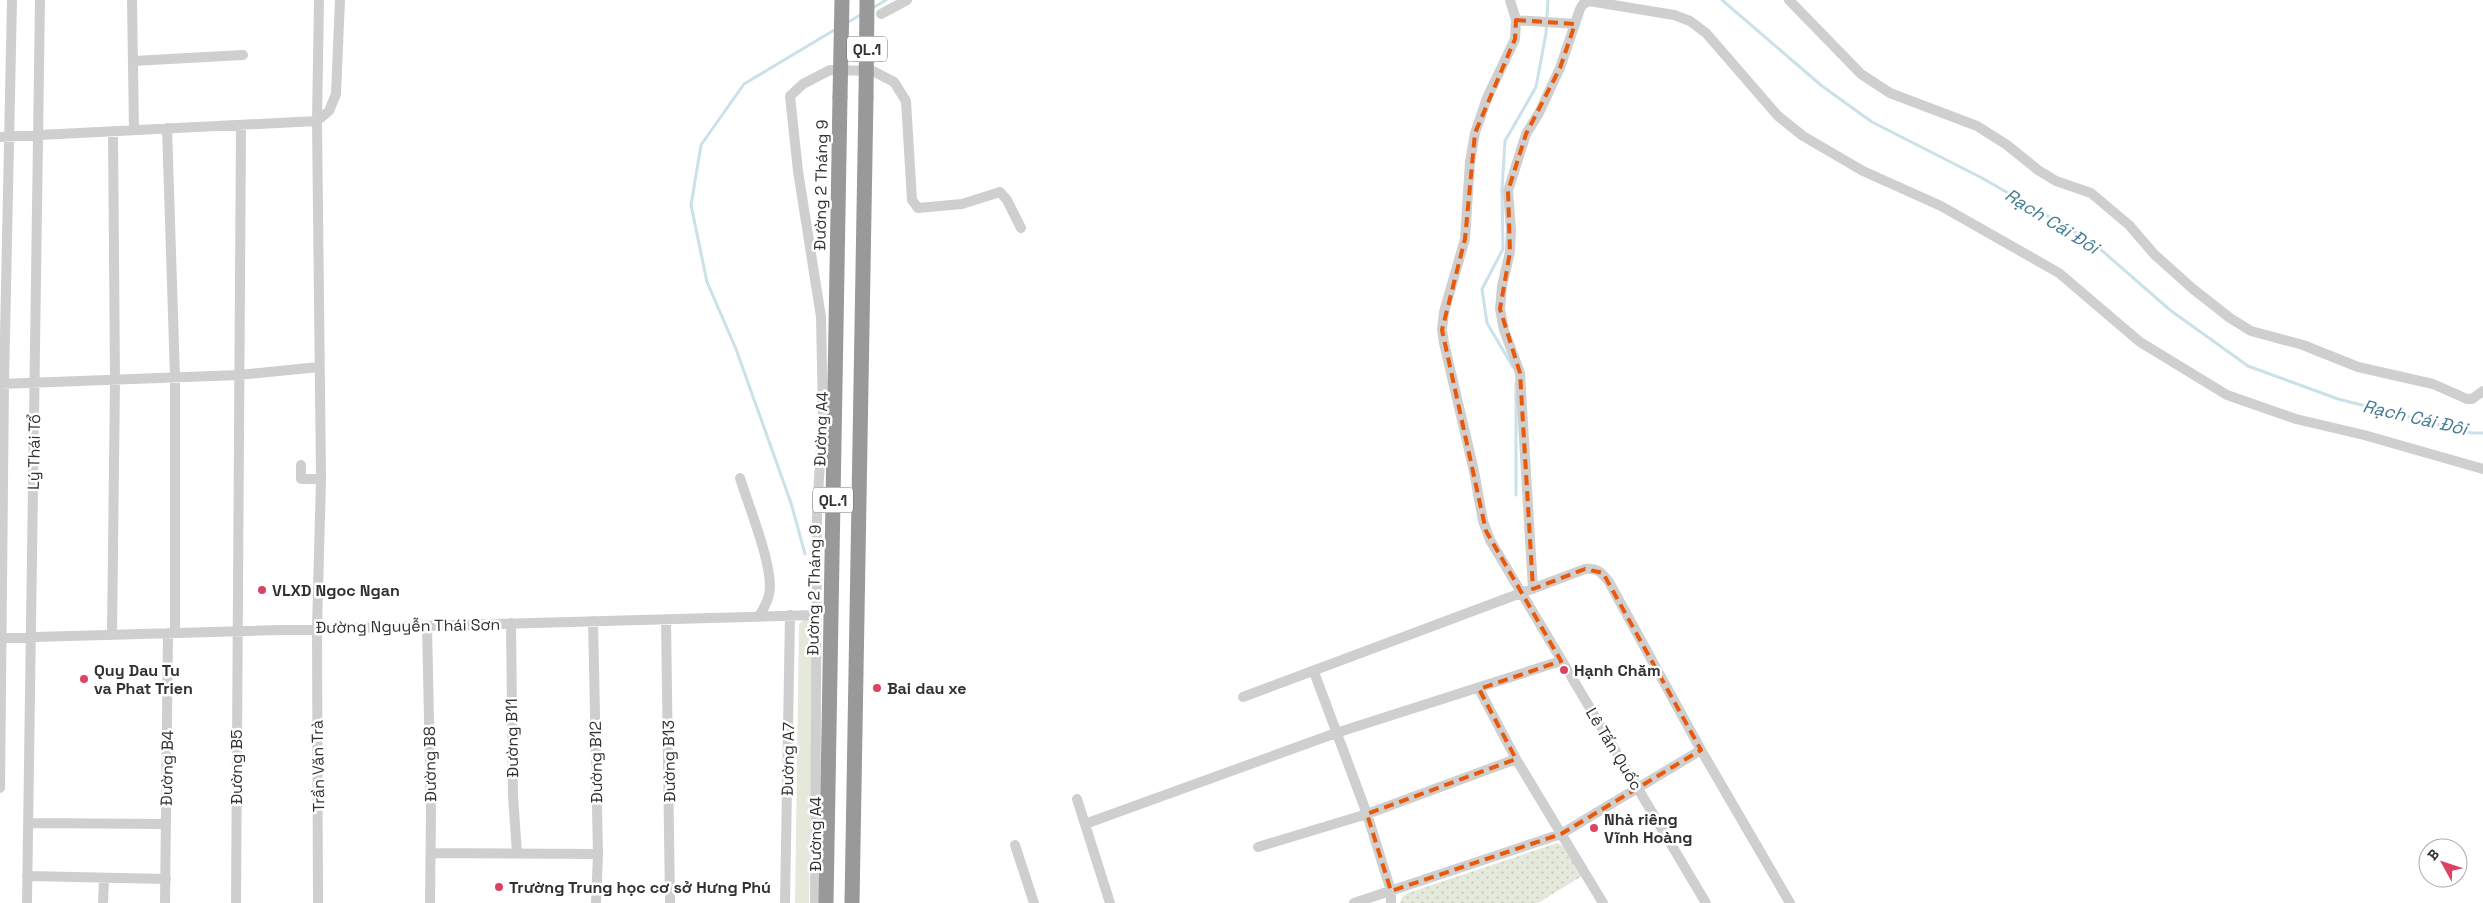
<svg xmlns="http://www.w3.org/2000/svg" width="2483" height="903" viewBox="0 0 2483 903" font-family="'Space Grotesk',sans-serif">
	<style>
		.grass { fill: #e4e9dc }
		.park { fill: url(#park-dots) }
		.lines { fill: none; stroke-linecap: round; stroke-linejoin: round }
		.stream { stroke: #cae1e8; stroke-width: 3 }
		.minor { stroke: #cfcfcf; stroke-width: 10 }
		.highway { stroke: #999; stroke-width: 15 }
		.highway-bridge { stroke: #999; stroke-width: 15 }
		.marked { fill: none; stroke: #e8590c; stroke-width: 4; stroke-dasharray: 10 6; stroke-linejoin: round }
		.poi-dot { fill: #db4363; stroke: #fff; stroke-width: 2 }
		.labels { text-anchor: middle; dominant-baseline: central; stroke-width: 5; stroke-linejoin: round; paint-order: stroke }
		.shield { fill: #fff; stroke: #707070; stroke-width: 1 }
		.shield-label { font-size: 15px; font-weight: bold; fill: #323232 }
		.street-label { font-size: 16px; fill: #323232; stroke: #fff }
		.poi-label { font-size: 16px; font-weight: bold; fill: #323232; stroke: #fff; text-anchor: start }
		.water-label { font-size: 18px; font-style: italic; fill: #447d91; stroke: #fff }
	</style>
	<defs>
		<pattern id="park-dots" width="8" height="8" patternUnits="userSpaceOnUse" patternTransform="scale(1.25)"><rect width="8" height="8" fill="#e4e9dc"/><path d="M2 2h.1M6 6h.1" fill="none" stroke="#c4c8bd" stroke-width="1.8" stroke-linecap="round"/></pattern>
	</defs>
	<rect width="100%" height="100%" fill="#fff"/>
	<path class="grass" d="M809,619L814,623L809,903H795L799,624L803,620Z"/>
	<path class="park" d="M1557,843L1562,845L1582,876L1538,903H1400L1402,897L1408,893Z"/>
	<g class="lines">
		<path class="stream" d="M1722,0L1822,86L1872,122L1982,178L2091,241L2170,310L2248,366L2338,399L2472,433H2483
			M871,9L886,0
			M845,24L862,14
			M1513,367L1487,323L1482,289L1503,249L1502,190L1505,141L1536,87L1546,33L1548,0
			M1516,383V495
			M805,554L791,503L736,349L707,282L691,205L701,145L744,84L836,29"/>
		<path class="minor" d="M132,0L134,130
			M1510,0L1516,20L1515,39L1487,98L1475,133L1470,162L1465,239L1444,312L1442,330L1444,343L1474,471L1483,521L1490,540L1706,903
			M1789,0L1861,74L1890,93L1977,126L2007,145L2038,170L2056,181L2091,193L2129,225L2154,254L2193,289L2230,318L2251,331L2303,345L2358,367L2433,384L2467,399H2472L2483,391
			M881,14L907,0
			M1516,20L1575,24
			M133,61L243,55
			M167,128L175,377V633
			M0,137L317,121L329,111L336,94L340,0
			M0,384L239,375L319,367
			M301,465V479H321
			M740,478C749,507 770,558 770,587C770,598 765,607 759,616
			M1533,589L1520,373L1504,330L1500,309L1502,286L1510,252L1511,230L1508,191L1526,134L1539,113L1560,68L1580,9L1583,4L1589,1L1674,15L1690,21L1706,33L1778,116L1803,136L1863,171L1941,206L2059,273L2140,342L2227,395L2296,419L2364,435L2483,469
			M666,619L670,903
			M593,621L598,854L596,903
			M511,623L513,796L517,853
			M427,626L431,812L430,903
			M112,635L115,380L113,131
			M0,638L816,615
			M1314,672L1367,814L1391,891V903
			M1479,689L1516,759L1603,903
			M1243,697L1585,569C1597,567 1602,573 1609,582L1701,750L1790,903
			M0,788L4,384L12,0
			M1077,799L1110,903
			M29,823L166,824
			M1085,824L1336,733L1561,661
			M1015,845L1034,903
			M1258,847L1367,814L1516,759
			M431,853L598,854
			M27,876L166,879
			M27,903L40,0
			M103,903L104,879
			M165,903L168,633
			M236,903L241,125
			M318,903L317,628L321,479L317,121L319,0
			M785,903L790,615
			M815,903L817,512L823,413L821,317L798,171L790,96L803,84L830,70L873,71L894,82L906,101L912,200L918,208L962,204L1000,192L1007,200L1021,228
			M1354,903L1561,834L1701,750"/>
		<path class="highway" d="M826,903L840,97
			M852,903L866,97"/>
		<path class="highway-bridge" d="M840,97L842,0
			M866,97L867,0"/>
	</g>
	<path class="marked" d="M1516,20L1575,24L1560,68L1526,134L1508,191L1510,252L1500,309L1520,373L1533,589L1585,569L1603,573L1701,750L1561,834L1391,891L1367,814L1516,759L1479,689L1561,661L1486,531L1442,330L1465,239L1475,133L1515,39Z"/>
	<g class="poi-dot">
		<circle cx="262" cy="590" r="5"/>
		<circle cx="1564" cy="670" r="5"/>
		<circle cx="84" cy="679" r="5"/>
		<circle cx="877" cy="688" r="5"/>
		<circle cx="1594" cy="828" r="5"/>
		<circle cx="499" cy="887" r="5"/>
	</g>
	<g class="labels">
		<g class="shield">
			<rect x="847" y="36.5" width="40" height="25" rx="4"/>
			<rect x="813" y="487.5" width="40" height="25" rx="4"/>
		</g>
		<g class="shield-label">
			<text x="867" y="49">QL.1</text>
			<text x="833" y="500">QL.1</text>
		</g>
		<g class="street-label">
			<text transform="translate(821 185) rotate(-89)">Đường 2 Tháng 9</text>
			<text transform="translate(821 429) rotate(-88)">Đường A4</text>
			<text transform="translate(34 452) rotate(-89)">Lý Thái Tổ</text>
			<text transform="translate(814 590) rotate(-89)">Đường 2 Tháng 9</text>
			<text transform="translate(408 626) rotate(-1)">Đường Nguyễn Thái Sơn</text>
			<text transform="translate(512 738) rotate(-91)">Đường B11</text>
			<text transform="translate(1614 749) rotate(59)">Lê Tấn Quốc</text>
			<text transform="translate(788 759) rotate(-89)">Đường A7</text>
			<text transform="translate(669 761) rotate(-91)">Đường B13</text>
			<text transform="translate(596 762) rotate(-91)">Đường B12</text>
			<text transform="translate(430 764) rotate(-91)">Đường B8</text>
			<text transform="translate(318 766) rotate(-91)">Trần Văn Trà</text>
			<text transform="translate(236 767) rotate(-90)">Đường B5</text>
			<text transform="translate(167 768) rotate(-89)">Đường B4</text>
			<text transform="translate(815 834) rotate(-90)">Đường A4</text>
		</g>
		<g class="poi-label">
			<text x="272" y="590">VLXD Ngoc Ngan</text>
			<text x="94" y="670">Quy Dau Tu<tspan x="94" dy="18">va Phat Trien</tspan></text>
			<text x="1574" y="670">Hạnh Chăm</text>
			<text x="887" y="688">Bai dau xe</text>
			<text x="1604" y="819">Nhà riêng<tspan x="1604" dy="18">Vĩnh Hoàng</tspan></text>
			<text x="509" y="887">Trường Trung học cơ sở Hưng Phú</text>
		</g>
		<g class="water-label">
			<text transform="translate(2052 221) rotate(32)">Rạch Cái Đôi</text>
			<text transform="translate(2415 417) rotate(13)">Rạch Cái Đôi</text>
		</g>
	</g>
	<g transform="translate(2443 863) rotate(310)"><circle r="24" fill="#ffffff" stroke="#adadad"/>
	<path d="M0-4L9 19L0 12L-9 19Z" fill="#db4363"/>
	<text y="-8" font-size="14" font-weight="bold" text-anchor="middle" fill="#323232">B</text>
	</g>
</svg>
